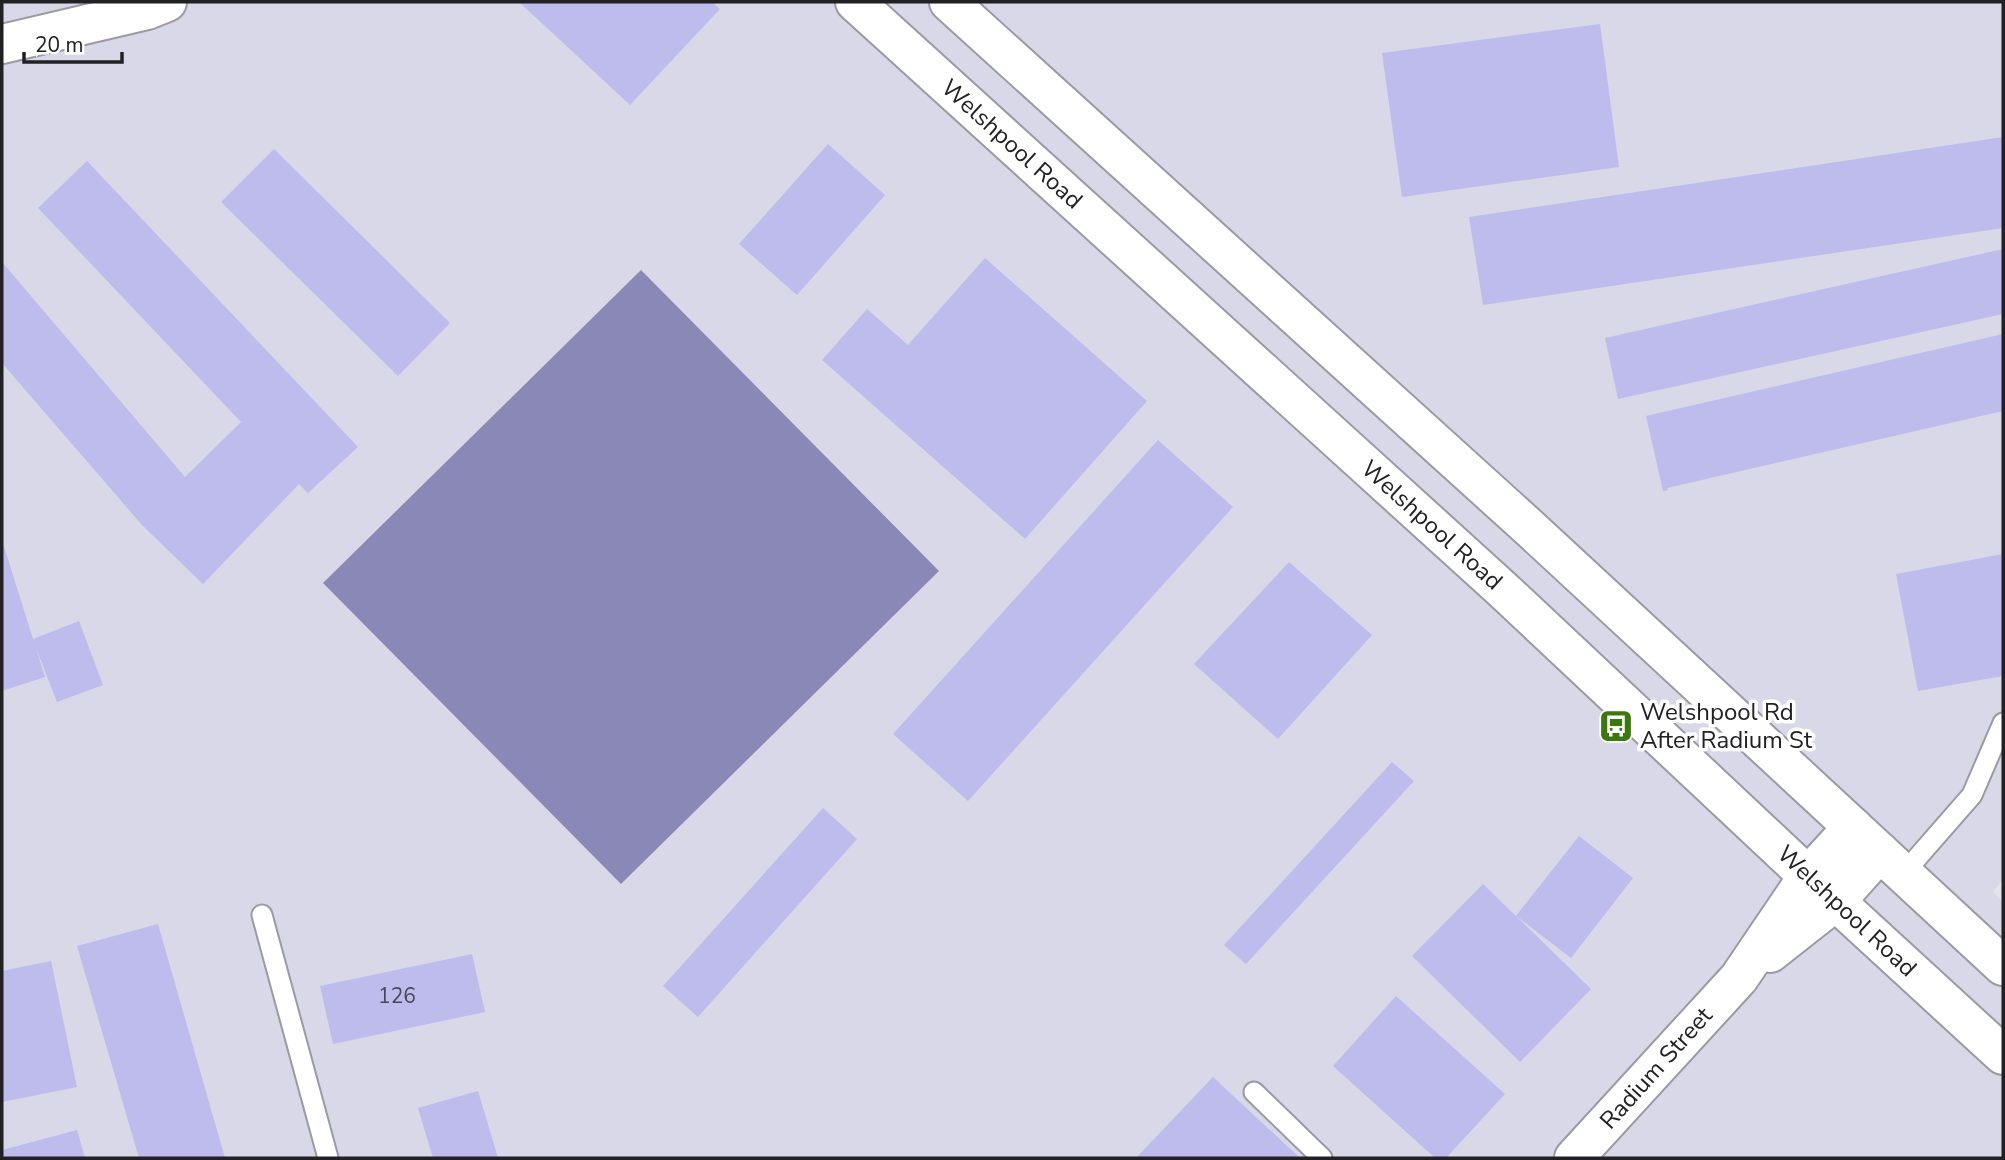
<svg xmlns="http://www.w3.org/2000/svg" width="2005" height="1160" viewBox="0 0 2005 1160" font-family="'Nunito Sans',sans-serif">
	<style>
		.built { fill: #d8d8e8 }
		.water { fill: #8a88b6 }
		.building { fill: #bdbcec }
		.lines { fill: none; stroke-linecap: round; stroke-linejoin: round }
		.lane-casing { stroke: #9a9aa3; stroke-width: 23 }
		.street-casing { stroke: #9a9aa3; stroke-width: 42 }
		.secondary-casing { stroke: #9a9aa3; stroke-width: 42 }
		.primary-casing { stroke: #9a9aa3; stroke-width: 42 }
		.lane { stroke: #fff; stroke-width: 19 }
		.street { stroke: #fff; stroke-width: 38 }
		.secondary { stroke: #fff; stroke-width: 38 }
		.primary { stroke: #fff; stroke-width: 38 }
		.labels { text-anchor: middle; dominant-baseline: central; stroke-width: 7; stroke-linejoin: round; paint-order: stroke }
		.number-label { font-size: 21px; fill: #484856 }
		.street-label { font-size: 24px; fill: #212124; stroke: #fff }
		.poi-label { font-size: 24px; fill: #212124; stroke: #fff; text-anchor: start }
	</style>
	<rect width="100%" height="100%" fill="#e3e3ec"/>
	<path class="built" d="M2,2H2003V879L1993,892L2003,902V1158H2Z"/>
	<path class="water" d="M641,270L939,571L621,884L323,583Z"/>
	<path class="building" d="M519,2H712L720,9L630,105Z
		M1600,24L1619,167L1402,197L1382,53Z
		M2003,137V228L1483,305L1469,217Z
		M828,144L885,195L797,295L739,244Z
		M274,149L450,323L398,376L221,202Z
		M87,161L358,447L308,493L299,484L203,584L142,525L2,363V262L185,477L241,422L38,208Z
		M2003,249V314L1618,399L1605,338Z
		M985,258L1147,401L1025,539L822,360L867,309L908,345Z
		M2003,334V411L1667,488L1668,490L1663,491L1646,416Z
		M1158,440L1233,507L968,801L893,734Z
		M2,540L33,639L79,621L103,685L57,702L36,648L45,677L2,691Z
		M2003,554V676L1918,691L1896,574Z
		M1289,562L1372,635L1278,739L1194,664Z
		M1392,762L1414,781L1246,964L1224,945Z
		M823,808L857,839L698,1017L663,986Z
		M1579,836L1633,878L1571,958L1516,916Z
		M1483,884L1591,989L1520,1062L1412,956Z
		M158,924L225,1158H139L77,946Z
		M472,954L485,1012L333,1044L320,986Z
		M51,961L77,1087L2,1102V971Z
		M1396,996L1505,1094L1446,1158H1435L1333,1066Z
		M1213,1077L1300,1158H1136Z
		M478,1091L498,1158H433L418,1108Z
		M77,1130L85,1158H2V1150Z"/>
	<g class="lines">
		<g class="lane-casing">
			<path id="lane" d="M1903,874L1972,795L2003,723
				M262,915L328,1158
				M1254,1092L1322,1158"/>
		</g>
		<g class="street-casing">
			<path id="street" d="M2,44L147,10L167,2"/>
		</g>
		<g class="secondary-casing">
			<path id="secondary" d="M1770,953L1836,901L1880,852
				M1574,1158L1739,978L1808,876L1853,827"/>
		</g>
		<g class="primary-casing">
			<path id="primary" d="M855,2L1502,589L1808,876L2003,1055
				M949,2L1534,532L2003,966"/>
		</g>
		<use href="#lane" class="lane"/>
		<use href="#street" class="street"/>
		<use href="#secondary" class="secondary"/>
		<use href="#primary" class="primary"/>
	</g>
	<defs>
		<g id="bus-square" transform="scale(1.75)"><rect x="-9" y="-9" width="18" height="18" rx="4" fill="#3c7811" stroke="#fff"/><path d="M-5-6H5V4H4V6H2V4H-2V6H-4V4H-5ZM-3.5-4V0h7V-4ZM-3.5 1.2v1.5H-2V1.2ZM2 1.2v1.5H3.5V1.2Z" fill="#fff"/></g>
	</defs>
	<g fill-rule="evenodd">
		<use href="#bus-square" x="1616" y="726"/>
	</g>
	<g class="labels">
		<g class="number-label">
			<text x="397" y="996">126</text>
		</g>
		<g class="street-label">
			<text transform="translate(1012 144) rotate(42)">Welshpool Road</text>
			<text transform="translate(1432 525) rotate(42)">Welshpool Road</text>
			<text transform="translate(1847 911) rotate(43)">Welshpool Road</text>
			<text transform="translate(1656 1068) rotate(-48)">Radium Street</text>
		</g>
		<g class="poi-label">
			<text x="1640" y="712">Welshpool Rd<tspan x="1640" dy="28">After Radium St</tspan></text>
		</g>
	</g>
	<rect width="2005" height="1160" fill="none" stroke="#212124" stroke-width="7"/>
	<path d="M24 52v10h98v-10" fill="none" stroke="#212124" stroke-width="3.5"/>
	<text x="35" y="52" font-size="21" fill="#212124" stroke="#ffffff" stroke-width="5" paint-order="stroke">20 m</text>
</svg>
